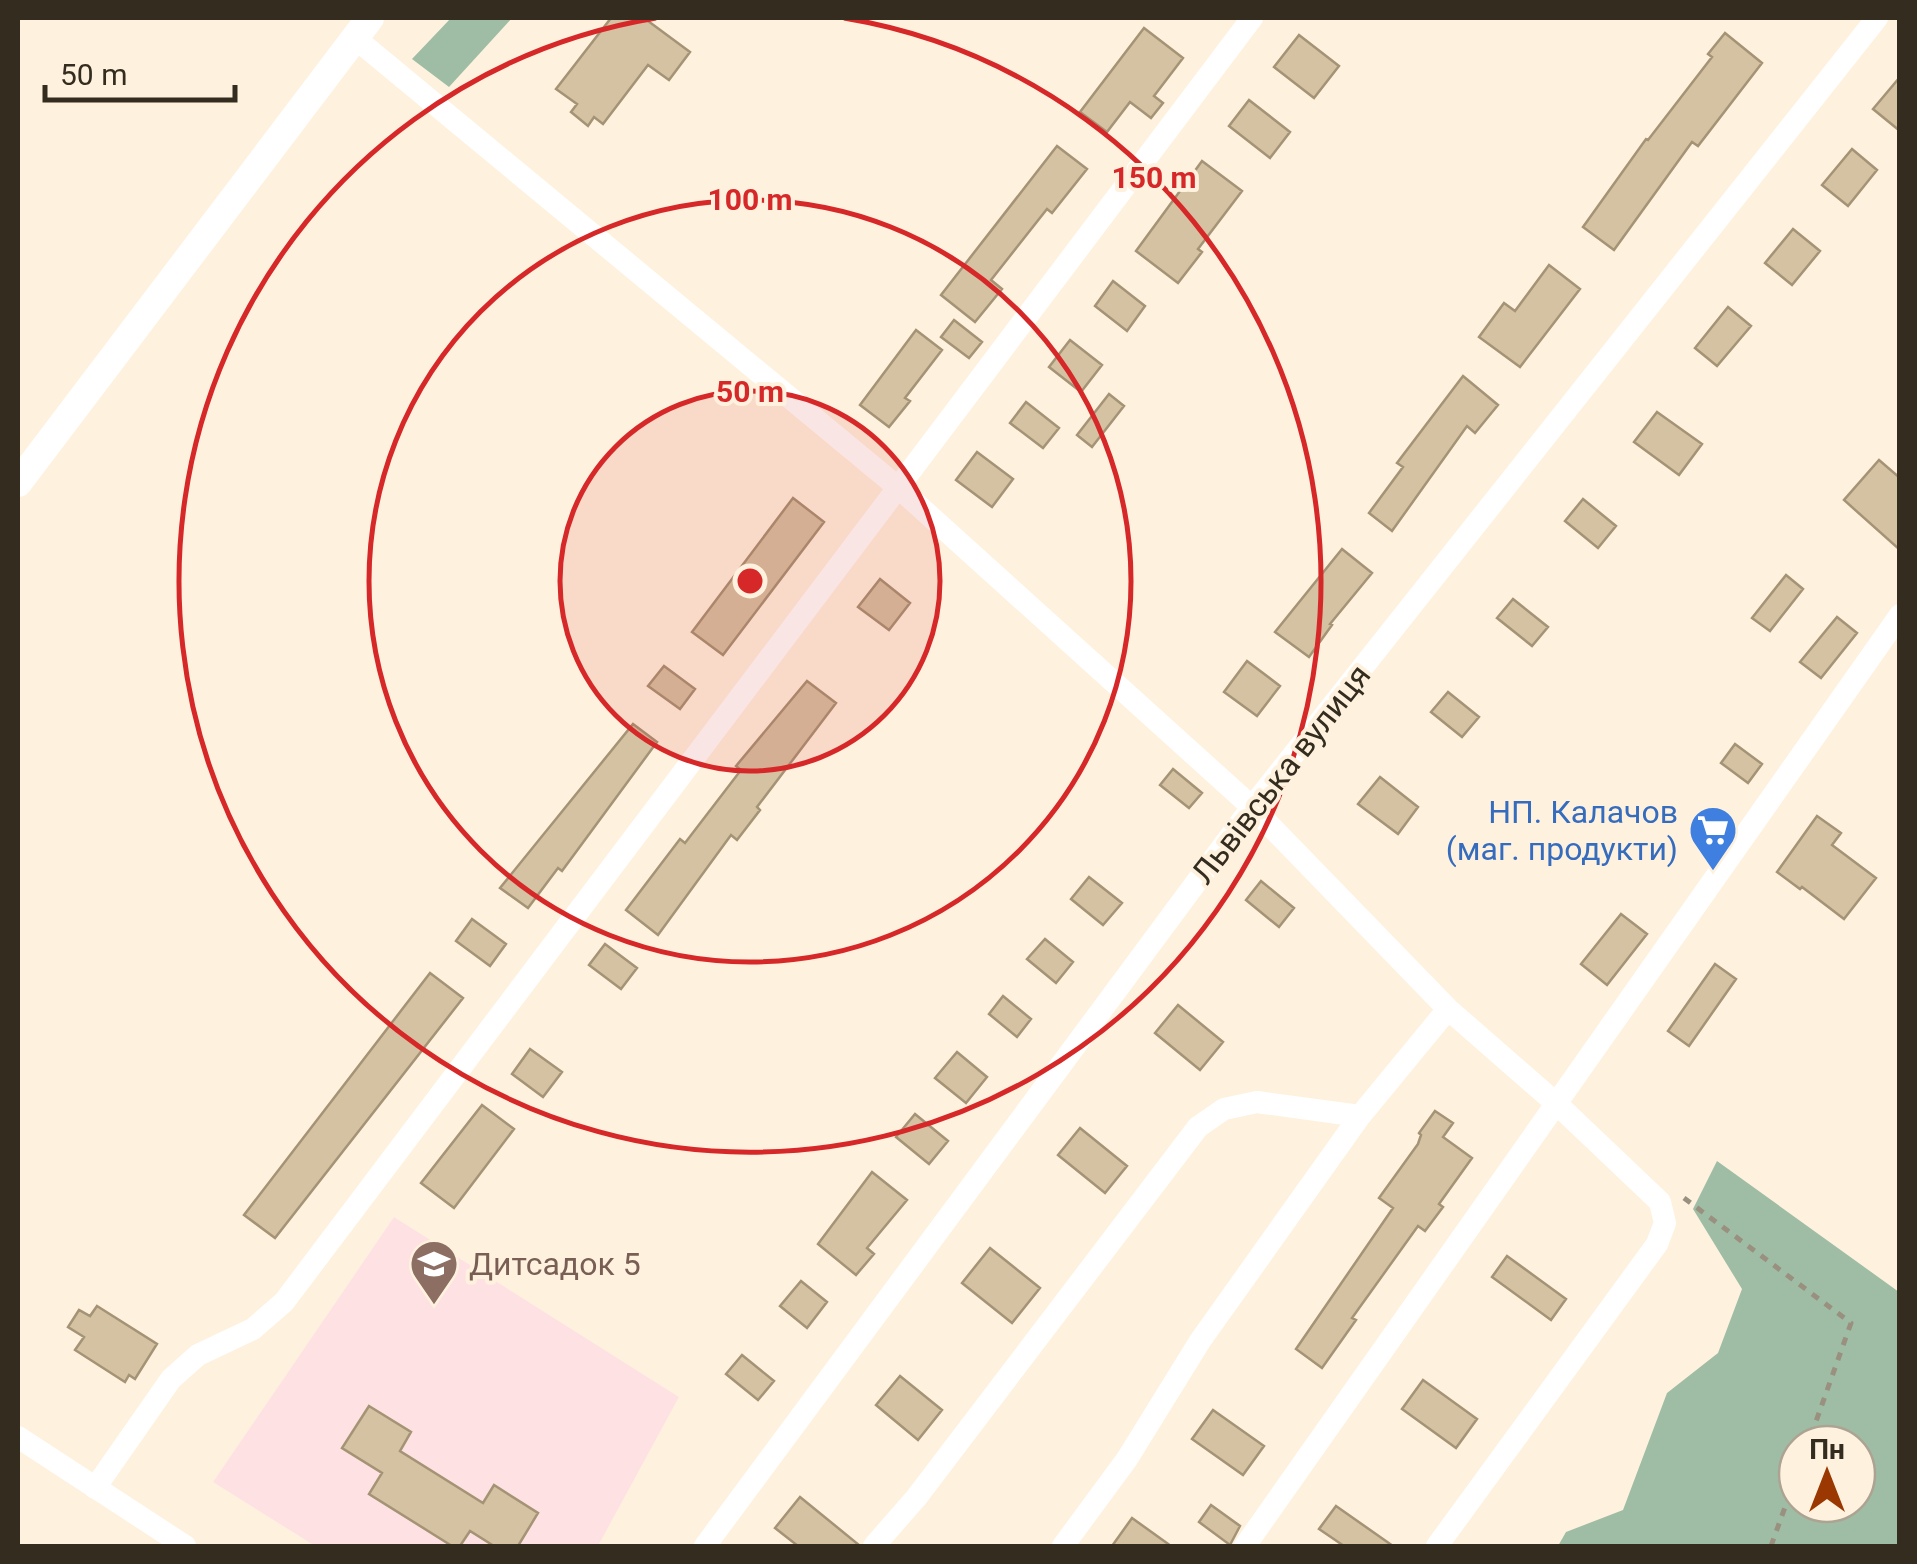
<svg xmlns="http://www.w3.org/2000/svg" width="1917" height="1564" viewBox="0 0 1917 1564" font-family="Roboto,sans-serif">
	<style>
		.education { fill: #fee2e3 }
		.forest { fill: #9fbda5; fill-rule: evenodd }
		.building { fill: #d4c2a2; stroke: #a59375; stroke-width: 2.5 }
		.lines { fill: none; stroke-linecap: round; stroke-linejoin: round }
		.path { stroke: #9a9080; stroke-width: 5; stroke-dasharray: 8 8; stroke-linecap: butt }
		.minor { stroke: #fff; stroke-width: 22 }
		.tertiary { stroke: #fff; stroke-width: 28 }
		.ring { fill: none; stroke: #d62828; stroke-width: 5 }
		.labels { text-anchor: middle; dominant-baseline: central; stroke-width: 8; stroke-linejoin: round; paint-order: stroke }
		.street-label { font-size: 32px; fill: #332c1f; stroke: #fef2df }
		.shop-label { font-size: 32px; fill: #366cbe; stroke: #fef2df; text-anchor: end }
		.education-label { font-size: 32px; fill: #785e54; stroke: #fef2df; text-anchor: start }
		.centre { fill: #d62828; stroke: #fef2df; stroke-width: 5 }
		.ring-label { font-size: 30px; text-anchor: middle; font-weight: bold; fill: #d62828; stroke: #fef2df; stroke-width: 8; stroke-linejoin: round; paint-order: stroke }
	</style>
	<rect width="100%" height="100%" fill="#fef2df"/>
	<path class="education" d="M394,1217L679,1397L598,1546H315L213,1482Z"/>
	<path class="forest" d="M451,18H512L449,87L412,59Z
		M1717,1161L1899,1292V1546H1558L1566,1532L1623,1510L1667,1393L1718,1353L1742,1289L1693,1209ZM1797,1444H1857V1504H1797Z"/>
	<path class="building" d="M611,18H644L690,52L669,80L648,65L603,124L594,117L588,126L571,112L577,104L556,89Z
		M1144,28L1183,58L1154,96L1163,103L1151,118L1130,102L1107,132L1080,112Z
		M1725,33L1762,63L1698,146L1692,142L1614,250L1583,227L1646,139L1648,140L1712,57L1708,54Z
		M1299,35L1339,66L1314,98L1274,67Z
		M1900,77V131L1873,109Z
		M1249,100L1290,132L1270,158L1229,126Z
		M1057,146L1087,169L1052,213L1047,209L991,280L1002,289L975,322L941,295Z
		M1852,149L1877,170L1848,206L1822,185Z
		M1202,161L1242,191L1198,249L1202,252L1178,283L1136,251Z
		M1793,229L1820,251L1792,285L1765,263Z
		M1549,265L1580,289L1520,367L1479,337L1504,303L1515,311Z
		M1113,281L1145,306L1127,331L1095,306Z
		M1728,307L1751,326L1717,366L1695,348Z
		M954,320L982,342L969,358L941,337Z
		M916,330L942,350L905,398L910,401L889,427L860,405Z
		M1070,340L1102,365L1081,392L1049,367Z
		M1463,376L1498,405L1475,433L1467,426L1392,531L1369,513L1403,467L1397,463Z
		M1109,394L1124,406L1092,447L1077,435Z
		M1026,402L1059,428L1043,448L1010,423Z
		M1657,412L1702,444L1679,475L1634,442Z
		M977,452L1013,479L992,507L956,480Z
		M1879,460L1900,478V550L1844,500Z
		M793,498L824,522L723,655L692,632Z
		M1583,499L1616,526L1598,548L1565,521Z
		M1342,549L1372,573L1330,624L1332,625L1309,657L1275,632Z
		M1786,575L1803,589L1770,631L1752,618Z
		M880,579L910,603L889,630L858,607Z
		M1513,599L1548,627L1532,646L1497,618Z
		M1837,617L1857,633L1821,678L1800,662Z
		M1247,661L1280,686L1257,716L1224,692Z
		M664,666L695,689L680,709L648,686Z
		M807,681L836,703L757,807L760,810L737,840L731,835L658,935L626,910L680,839L685,843L741,770L736,766Z
		M1448,692L1479,717L1462,737L1431,712Z
		M633,724L657,742L562,871L558,868L528,908L500,888Z
		M1735,744L1762,764L1748,783L1721,763Z
		M1173,769L1202,793L1189,808L1160,785Z
		M1380,777L1418,807L1398,834L1358,804Z
		M1817,816L1841,833L1832,845L1876,878L1844,919L1802,887L1800,889L1777,872Z
		M1089,877L1122,903L1103,925L1071,899Z
		M1261,881L1294,908L1279,927L1246,900Z
		M1621,914L1647,934L1607,985L1581,964Z
		M472,919L506,944L490,966L456,941Z
		M1045,939L1073,962L1056,983L1027,959Z
		M605,944L637,968L621,989L589,965Z
		M1715,964L1736,979L1689,1046L1668,1031Z
		M430,973L463,998L275,1238L244,1215Z
		M1003,996L1031,1019L1017,1037L989,1014Z
		M1178,1005L1223,1042L1200,1070L1155,1033Z
		M530,1049L562,1072L543,1097L512,1074Z
		M957,1052L987,1077L966,1103L935,1078Z
		M482,1105L514,1129L454,1208L421,1183Z
		M1435,1111L1453,1123L1443,1137L1472,1158L1439,1204L1443,1207L1425,1231L1418,1226L1352,1318L1356,1320L1322,1368L1296,1349L1393,1208L1379,1198L1418,1144L1421,1135L1419,1133Z
		M915,1114L948,1141L929,1164L896,1137Z
		M1080,1128L1127,1166L1105,1193L1058,1155Z
		M872,1172L907,1200L867,1248L874,1254L856,1275L818,1244Z
		M990,1248L1040,1288L1012,1323L962,1283Z
		M1507,1256L1566,1299L1551,1320L1492,1277Z
		M801,1281L827,1302L807,1328L780,1306Z
		M97,1306L157,1344L135,1379L129,1375L125,1382L75,1350L84,1337L68,1327L79,1310L90,1316Z
		M742,1355L774,1381L758,1400L726,1374Z
		M900,1376L942,1410L918,1440L876,1405Z
		M1423,1380L1477,1419L1456,1448L1402,1409Z
		M369,1406L411,1432L400,1451L483,1503L494,1485L538,1513L518,1546H494L470,1531L460,1546H452L369,1494L382,1473L342,1448Z
		M1213,1410L1264,1446L1243,1475L1192,1439Z
		M800,1497L859,1545V1546H798L775,1528Z
		M1211,1505L1240,1526L1230,1545L1199,1522Z
		M1336,1506L1393,1546H1344L1319,1529Z
		M1132,1518L1171,1546H1112Z"/>
	<g class="lines">
		<path class="path" d="M1684,1198L1851,1323L1808,1444
			M1771,1546L1797,1474"/>
		<path class="minor" d="M355,38L900,489L1252,807L1448,1009L1558,1105L1660,1202L1665,1223L1657,1244L1437,1546
			M18,1437L185,1546
			M95,1488L171,1379L198,1355L253,1329L284,1302L1252,18
			M705,1546L1252,807L1877,18
			M874,1546L916,1498L1198,1127L1224,1109L1257,1102L1360,1116
			M1063,1546L1127,1459L1200,1341L1360,1116L1448,1009
			M1245,1546L1900,615"/>
		<path class="tertiary" d="M18,483L370,18"/>
	</g>
	<circle cx="750" cy="581" r="190" fill="#d62828" fill-opacity=".12"/>
	<g class="ring">
		<circle cx="750" cy="581" r="190"/>
		<circle cx="750" cy="581" r="381"/>
		<path d="M844 18A571 571 0 1 1 656 18"/>
	</g>
	<defs>
		<g id="supermarket-pin" transform="scale(2.5)"><path d="M0 17L-7.5 6A9.5 9.5 0 1 1 7.5 6Z" fill="#3f7fe0" stroke="#fef2df"/><path d="M-6-5.5h2.5l.6 2H6L4.5 2H-2.5L-4.4-4H-6ZM-1.5 3.2a1.3 1.3 0 1 0 .1 0ZM3 3.2a1.3 1.3 0 1 0 .1 0Z" fill="#fff"/></g>
		<g id="school-pin" transform="scale(2.5)"><path d="M0 17L-7.5 6A9.5 9.5 0 1 1 7.5 6Z" fill="#8d6e63" stroke="#fef2df"/><path d="M0-5L7-2L0 1L-7-2ZM-4 1L0 2.5L4 1V4Q0 6-4 4Z" fill="#fff"/></g>
	</defs>
	<g fill-rule="evenodd">
		<use href="#supermarket-pin" x="1713" y="830"/>
		<use href="#school-pin" x="434" y="1264"/>
	</g>
	<g class="labels">
		<g class="street-label">
			<text transform="translate(1281 774) rotate(-52)">Львівська вулиця</text>
		</g>
		<g class="shop-label">
			<text x="1678" y="812">НП. Калачов<tspan x="1678" dy="37">(маг. продукти)</tspan></text>
		</g>
		<g class="education-label">
			<text x="469" y="1264">Дитсадок 5</text>
		</g>
	</g>
	<circle cx="750" cy="581" r="15" class="centre"/>
	<g class="ring-label">
		<text x="1154" y="188">150 m</text>
		<text x="750" y="210">100 m</text>
		<text x="750" y="402">50 m</text>
	</g>
	<rect width="1917" height="1564" fill="none" stroke="#332c1f" stroke-width="40"/>
	<g transform="translate(1827 1474)"><circle r="48" fill="#fef2df" stroke="#ada392" stroke-width="2.5"/>
	<path d="M0-8L18 38L0 25L-18 38Z" fill="#9b3700"/>
	<text y="-15" font-size="28" font-weight="bold" text-anchor="middle" fill="#332c1f">Пн</text>
	</g>
	<path d="M45 85v15h190v-15" fill="none" stroke="#332c1f" stroke-width="5"/>
	<text x="60" y="85" font-size="30" fill="#332c1f" stroke="#fef2df" stroke-width="8" paint-order="stroke">50 m</text>
</svg>
